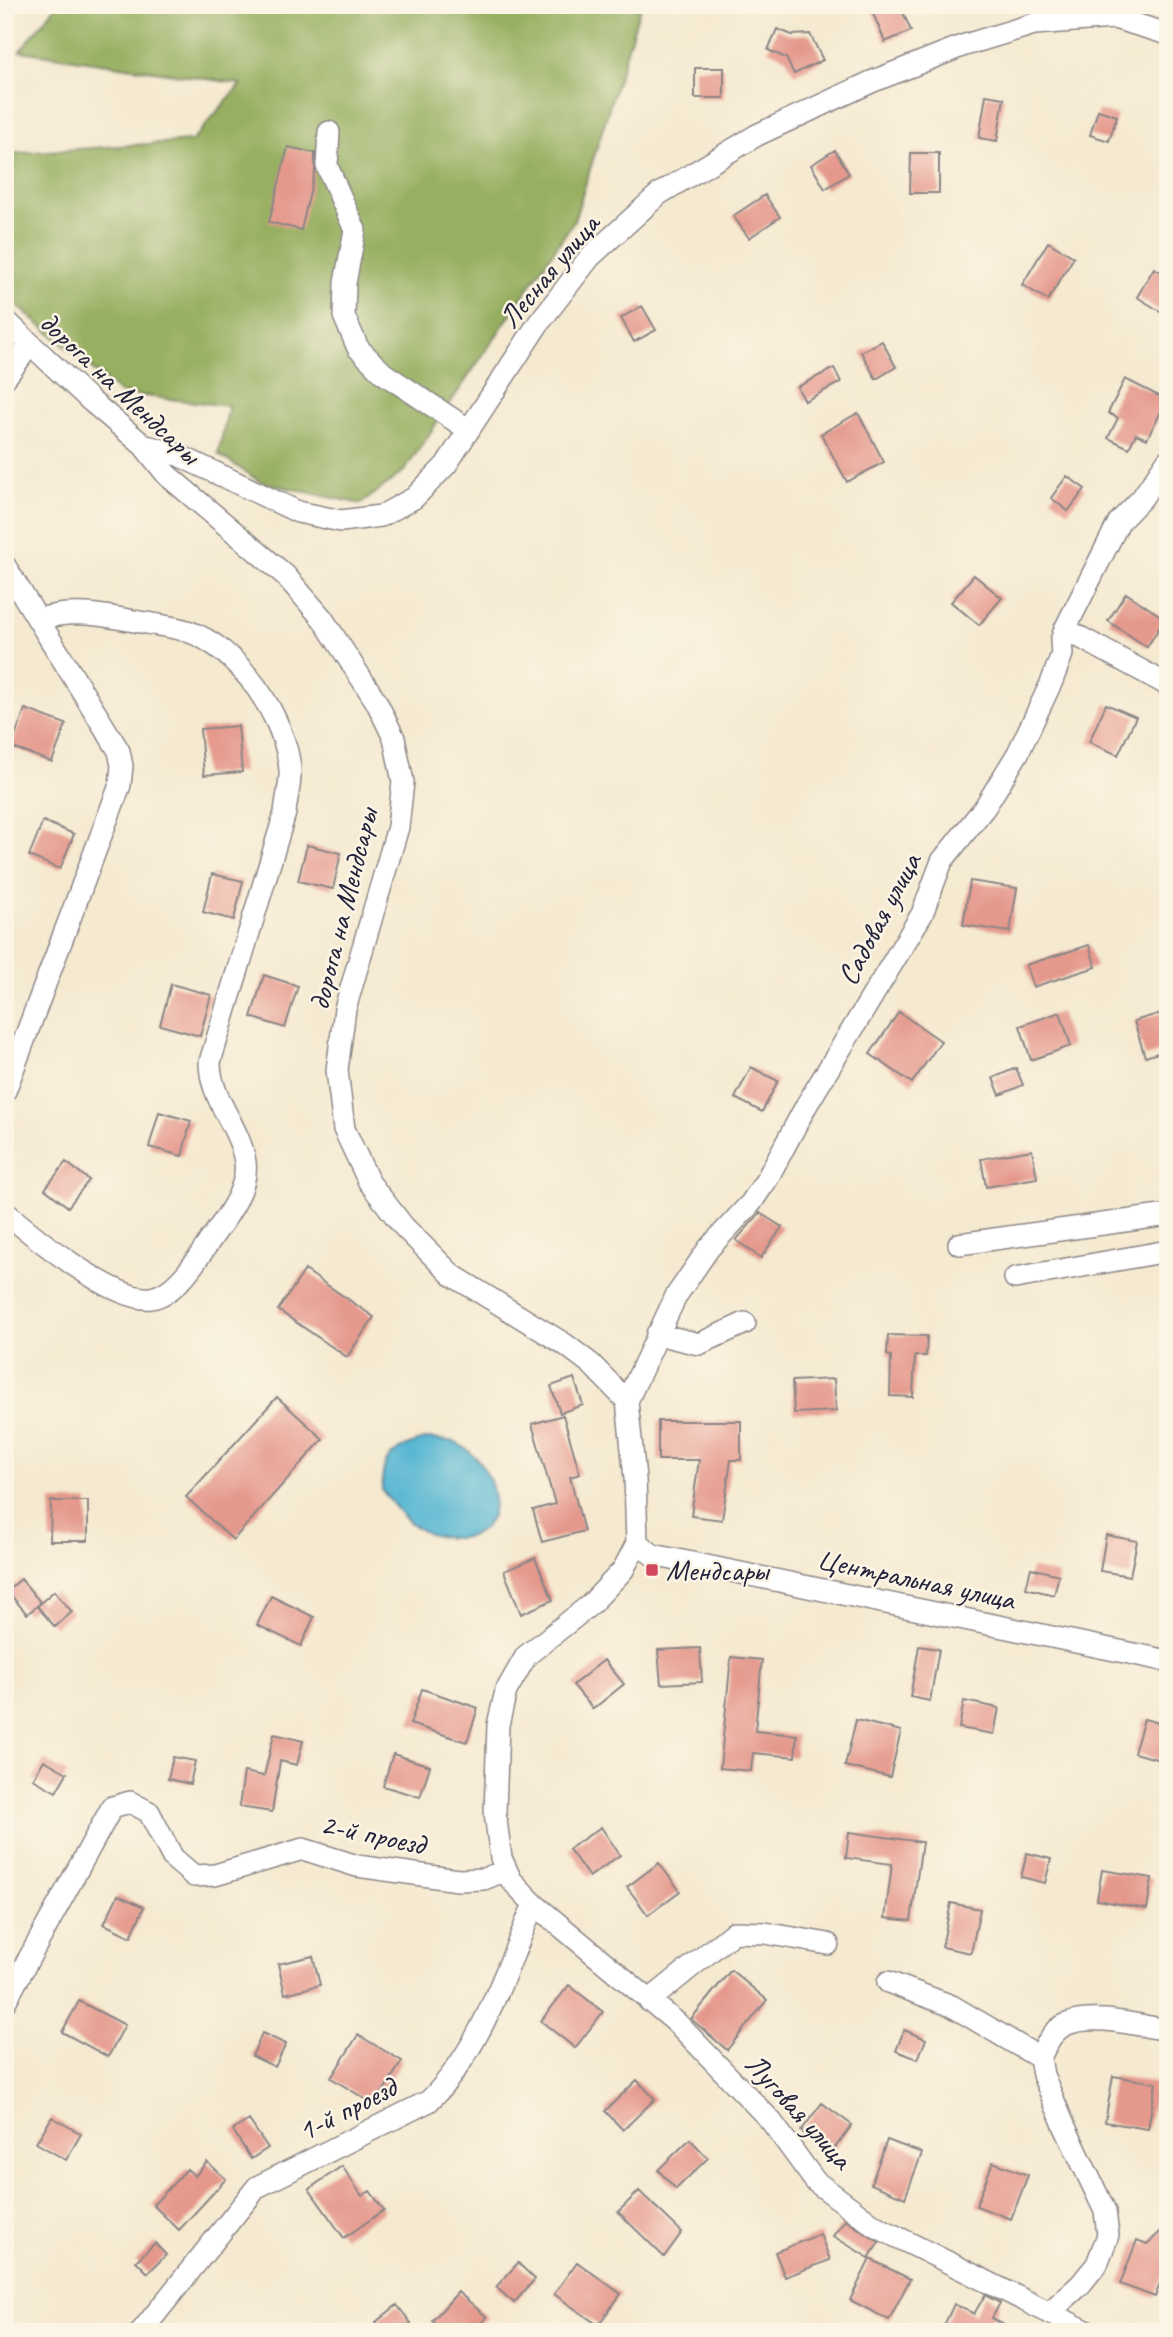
<svg xmlns="http://www.w3.org/2000/svg" width="1173" height="2337" viewBox="0 0 1173 2337" font-family="Caveat,sans-serif">
	<style>
		.forest { fill: #96af60; stroke: #5c684e; stroke-width: 2 }
		.water { fill: #53b5d2; stroke: #3a6c86; stroke-width: 2 }
		.building { fill: #e5998d }
		.lines { fill: none; stroke-linecap: round; stroke-linejoin: round }
		.minor-casing { stroke: #8c8686; stroke-width: 24 }
		.minor { stroke: #fff; stroke-width: 21 }
		.poi-dot { fill: #d1495b; stroke: #fcf5e5; stroke-width: 2.5 }
		.labels { text-anchor: middle; dominant-baseline: central; stroke-width: 5; stroke-linejoin: round; paint-order: stroke }
		.street-label { font-size: 30px; fill: #22223b; stroke: #fcf5e5 }
		.poi-label { font-size: 30px; fill: #22223b; stroke: #fcf5e5; text-anchor: start }
	</style>
	<rect width="100%" height="100%" fill="#fcf5e5"/>
	<filter id="ink" filterUnits="userSpaceOnUse"><feTurbulence type="fractalNoise" baseFrequency=".0143" numOctaves="2"/><feDisplacementMap in="SourceGraphic" scale="14" xChannelSelector="R" yChannelSelector="G"/><feConvolveMatrix kernelMatrix="1 2 1 2 8 2 1 2 1" color-interpolation-filters="sRGB"/></filter>
	<filter id="wash" filterUnits="userSpaceOnUse"><feTurbulence type="fractalNoise" baseFrequency=".00686" numOctaves="4" result="noise"/><feDisplacementMap in="SourceGraphic" scale="28" xChannelSelector="R" yChannelSelector="G"/><feGaussianBlur stdDeviation="1.57" result="paint"/><feColorMatrix in="noise" values="0 0 0 0 0 0 0 0 0 0 0 0 0 0 0 0 0 1.4 0 .05"/><feComposite in="paint" operator="in"/></filter>
	<g filter="url(#wash)">
		<rect width="100%" height="100%" fill="#f5e9d0"/>
		<path class="forest" d="M57,5H641L574,221L404,471L361,504L261,482L218,454L229,406L120,393L5,295V154L192,141L241,84L20,51Z"/>
		<path class="water" d="M424,1439C434,1440 447,1439 456,1443C498,1462 515,1537 455,1538C444,1538 428,1535 419,1529C404,1520 392,1503 382,1490C381,1453 394,1451 424,1439Z"/>
		<g id="blocks">
			<path class="building" d="M886,5H900L911,31L885,42L872,11Z
				M777,29L792,35L810,34L823,60L794,74L786,58L768,50Z
				M695,68H724V98H695Z
				M986,95L1004,98L997,141L979,138Z
				M1098,110L1117,116L1109,141L1090,135Z
				M288,147L315,153V171L301,230L269,222Z
				M835,150L849,174L825,189L811,165Z
				M911,153H939V193H910Z
				M765,195L780,217L749,238L733,216Z
				M1048,242L1074,257L1048,300L1022,285Z
				M1154,268L1168,276V316L1137,297Z
				M642,306L656,330L634,342L621,318Z
				M882,341L896,367L876,379L861,352Z
				M834,368L841,382L805,401L797,387Z
				M1125,379L1167,400L1147,439L1136,434L1129,448L1108,438L1118,418L1108,413Z
				M858,413L884,462L847,482L821,434Z
				M1067,476L1085,489L1068,511L1051,498Z
				M974,575L1002,598L979,625L951,602Z
				M1126,593L1165,619L1147,647L1108,621Z
				M1106,704L1136,717L1118,755L1089,742Z
				M25,709L66,724L52,762L11,747Z
				M238,726L242,772L204,775L200,729Z
				M43,821L74,834L60,869L29,856Z
				M307,845L341,853L333,889L298,881Z
				M212,874L243,881L234,920L203,912Z
				M970,881L1017,888L1010,932L963,925Z
				M1089,945L1096,967L1033,987L1026,965Z
				M264,975L298,986L285,1028L251,1017Z
				M171,984L211,995L200,1036L160,1025Z
				M1168,1011V1050L1145,1057L1134,1021Z
				M899,1012L941,1041L912,1083L870,1054Z
				M1060,1012L1071,1046L1031,1060L1020,1026Z
				M751,1067L778,1081L762,1112L735,1098Z
				M1016,1068L1023,1085L1000,1095L993,1078Z
				M159,1112L191,1121L182,1156L149,1147Z
				M1032,1150L1037,1178L986,1187L981,1159Z
				M66,1162L89,1180L68,1207L45,1189Z
				M760,1213L782,1227L761,1258L736,1240Z
				M305,1270L374,1317L347,1357L278,1310Z
				M888,1335L927,1336L926,1356H915L913,1397L890,1396L891,1356L887,1355Z
				M574,1378L583,1405L560,1413L551,1386Z
				M834,1379L836,1411L794,1413L792,1381Z
				M277,1397L323,1439L233,1540L186,1497Z
				M563,1415L580,1474L570,1477L584,1531L542,1542L533,1510L555,1504L532,1424Z
				M658,1421H741V1460H731L722,1520L691,1516L699,1460H658Z
				M51,1501H88V1541H50Z
				M1106,1535L1137,1541L1130,1576L1100,1571Z
				M535,1558L553,1600L521,1614L504,1571Z
				M1031,1568L1059,1575L1054,1595L1026,1588Z
				M21,1579L41,1603L27,1614L7,1591Z
				M54,1591L72,1612L55,1627L37,1606Z
				M271,1596L314,1617L301,1646L257,1625Z
				M919,1646L939,1649L930,1701L910,1697Z
				M700,1648L702,1682L661,1684L658,1650Z
				M731,1657L762,1660L755,1731L797,1735L795,1757L753,1753L751,1771L720,1768Z
				M604,1660L624,1684L593,1709L573,1685Z
				M422,1689L478,1708L467,1742L410,1724Z
				M964,1701L999,1708L994,1734L959,1728Z
				M1144,1719L1168,1725V1762L1134,1753Z
				M856,1720L901,1731L890,1777L845,1766Z
				M274,1734L303,1741L297,1765L280,1761L272,1812L239,1807L244,1772L264,1776Z
				M393,1754L430,1766L420,1797L383,1786Z
				M173,1757L195,1761L190,1784L168,1779Z
				M44,1760L67,1773L56,1792L33,1779Z
				M601,1827L620,1855L589,1877L569,1849Z
				M849,1832L922,1842L911,1921L885,1918L892,1864L846,1858Z
				M1027,1853L1051,1859L1045,1883L1021,1877Z
				M659,1863L680,1891L648,1915L627,1887Z
				M1102,1870L1152,1878L1147,1909L1097,1900Z
				M118,1895L144,1907L131,1937L104,1924Z
				M951,1903L980,1909L971,1953L942,1947Z
				M313,1956L320,1985L285,1994L278,1964Z
				M731,1970L767,2000L727,2050L691,2019Z
				M569,1985L603,2012L575,2048L541,2021Z
				M79,2001L125,2025L108,2057L62,2032Z
				M904,2030L926,2039L918,2059L896,2051Z
				M262,2033L286,2044L275,2067L252,2056Z
				M358,2035L402,2061L375,2105L331,2078Z
				M1113,2076L1156,2083L1148,2129L1105,2122Z
				M637,2080L655,2099L623,2130L605,2111Z
				M822,2103L852,2125L831,2153L801,2131Z
				M52,2117L81,2134L66,2160L36,2143Z
				M249,2120L268,2148L251,2159L233,2130Z
				M690,2139L708,2158L676,2189L658,2170Z
				M887,2140L922,2153L905,2198L871,2184Z
				M207,2162L226,2179L179,2230L153,2205L187,2169L195,2176Z
				M993,2162L1028,2175L1011,2219L976,2206Z
				M342,2166L362,2196L370,2191L384,2210L344,2238L309,2189Z
				M639,2191L682,2232L664,2257L618,2212Z
				M845,2220L879,2242L869,2258L833,2236Z
				M1168,2225V2263L1155,2297L1120,2284L1137,2240L1147,2244Z
				M820,2234L830,2260L785,2277L775,2252Z
				M155,2243L166,2255L148,2273L136,2261Z
				M870,2259L910,2279L889,2320L850,2300Z
				M577,2262L621,2294L598,2325L554,2294Z
				M518,2263L535,2279L514,2303L496,2287Z
				M458,2292L487,2317L473,2332H444L432,2321Z
				M985,2295L1000,2303L992,2318L1016,2332H941L954,2304L974,2314Z
				M397,2305L411,2323L399,2332H383L376,2322Z"/>
		</g>
	</g>
	<g filter="url(#ink)">
		<use href="#blocks" fill-opacity="0" stroke="#8c8686" stroke-width="2"/>
		<g class="lines">
			<g class="minor-casing">
				<path id="minor" d="M329,132L327,166L355,230L345,283L344,316L358,348L383,373L469,430
					M5,320L91,401L143,445L167,475L285,575L322,618L376,701L394,738L403,782L398,827L345,1009L337,1070L344,1129L369,1182L404,1227L452,1275L566,1345L591,1364L627,1401L635,1478L637,1543L623,1570L591,1604L526,1656L506,1691L498,1725L495,1813L501,1858L511,1880L534,1904L677,2023L771,2121L815,2181L875,2226L1088,2332
					M5,378L30,345
					M143,445L176,454L298,512L341,521L381,516L414,498L446,465L538,324L590,257L659,194L757,135L871,82L962,46L1034,24L1114,18L1168,34
					M5,566L119,751L122,766L120,785L5,1091
					M1065,629L1168,685
					M5,1212C33,1236 114,1302 151,1298C177,1294 197,1259 211,1239C225,1219 249,1189 245,1162C240,1126 210,1100 210,1062L285,813C286,799 291,784 290,770C286,718 238,647 187,631C170,626 151,624 134,621C102,615 71,609 40,619
					M959,1244L1168,1215
					M1015,1278L1168,1251
					M657,1334L699,1344L745,1323
					M627,1401L676,1296L709,1248L751,1203L767,1179L806,1106L922,914L942,861L985,807L1018,753L1052,681L1062,654L1061,641L1065,629L1119,522L1142,498L1168,460
					M637,1543L653,1555L1168,1661
					M888,1982L952,2006L1040,2058L1043,2075L1064,2125L1105,2211L1108,2235L1097,2264L1080,2285L1051,2311
					M649,2001L734,1932L765,1933L828,1944
					M5,2002L112,1807L130,1802L149,1812L173,1858L194,1876L215,1875L303,1849L357,1866L458,1880L484,1879L506,1870
					M1040,2058C1046,2045 1052,2030 1067,2024C1095,2013 1139,2026 1168,2030
					M141,2332L257,2187L429,2101C482,2049 505,1971 534,1904"/>
			</g>
			<use href="#minor" class="minor"/>
		</g>
	</g>
	<rect class="poi-dot" x="645" y="1563" width="14" height="14" rx="3.5"/>
	<g class="labels">
		<g class="street-label">
			<text transform="translate(549 271) rotate(-50)">Лесная улица</text>
			<text transform="translate(120 388) rotate(43)">дорога на Мендсары</text>
			<text transform="translate(343 909) rotate(-76)">дорога на Мендсары</text>
			<text transform="translate(879 919) rotate(-62)">Садовая улица</text>
			<text transform="translate(916 1579) rotate(12)">Центральная улица</text>
			<text transform="translate(373 1834) rotate(12)">2-й проезд</text>
			<text transform="translate(347 2109) rotate(-27)">1-й проезд</text>
			<text transform="translate(799 2111) rotate(48)">Луговая улица</text>
		</g>
		<g class="poi-label">
			<text x="666" y="1570">Мендсары</text>
		</g>
	</g>
	<rect width="1173" height="2337" fill="none" stroke="#fcf5e5" stroke-width="28"/>
</svg>
